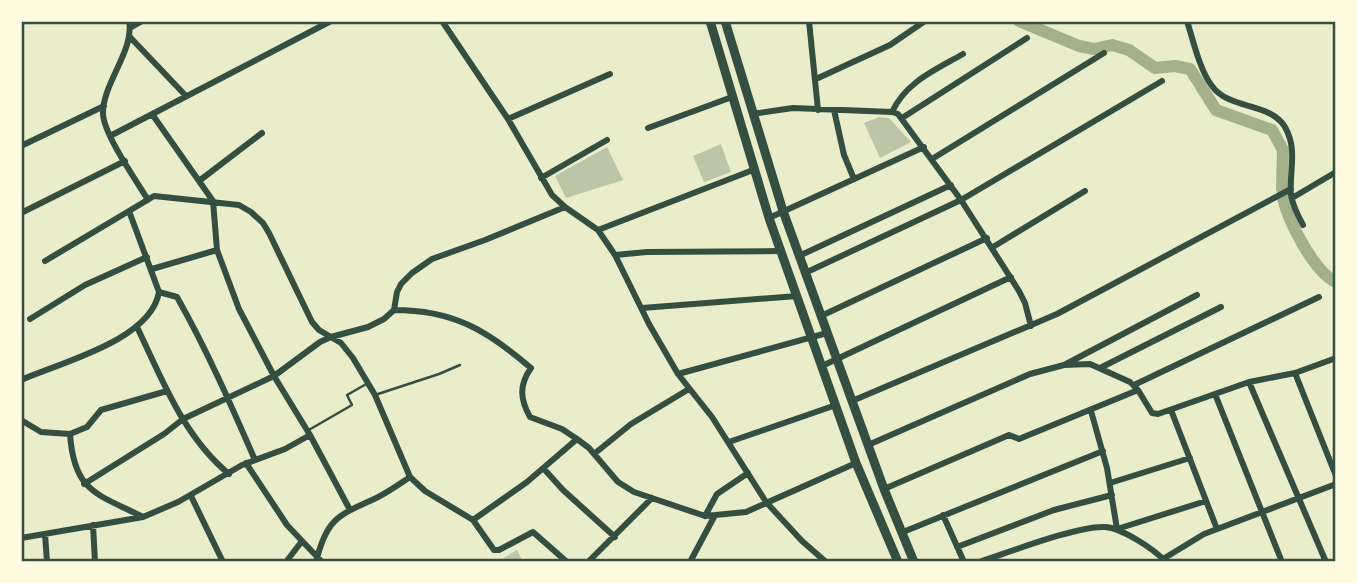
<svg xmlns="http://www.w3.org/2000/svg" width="1357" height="583" viewBox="0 0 1357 583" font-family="'PT Sans Narrow',sans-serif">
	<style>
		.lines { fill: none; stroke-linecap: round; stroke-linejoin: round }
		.canal { stroke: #a3b18a; stroke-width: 12 }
		.building { fill: #bcc5a7 }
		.service { stroke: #344e41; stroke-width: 2.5 }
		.minor { stroke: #344e41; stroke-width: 6 }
		.primary { stroke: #344e41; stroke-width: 9 }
		.neatline { fill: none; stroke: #344e41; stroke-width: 2.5 }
	</style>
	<rect width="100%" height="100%" fill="#e9edc9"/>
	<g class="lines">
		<path class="canal" d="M1019,21L1079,46L1094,49L1112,45L1129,50L1155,68L1175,66L1190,69L1216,110L1272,130L1283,150L1282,189
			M1283,198C1288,221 1314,272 1336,282"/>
	</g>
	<path class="building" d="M879,117L889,118L911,142L880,158L864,123Z
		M721,144L731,172L704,182L693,156Z
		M607,147L623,180L566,198L555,176Z
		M517,550L523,562H497Z"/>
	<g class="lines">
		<path class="service" d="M378,394L439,374L460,365
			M307,431L352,405L347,395L368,383"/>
		<path class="minor" d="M129,21C135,50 102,84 103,114C104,135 136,180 148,200
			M442,21L508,119L552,195L565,207L598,230L753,170
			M809,21L818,110
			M1187,21C1193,40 1200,71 1212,86C1229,110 1270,102 1285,127C1298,150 1289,171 1291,195C1293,206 1298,216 1303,225
			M130,28L142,21
			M129,36L186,96
			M816,79L890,45L925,21
			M834,110L844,155L854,179
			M892,112C906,82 935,70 963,54
			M152,114L213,201L217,250L239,309L274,376L310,435L349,508
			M752,114L793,108L892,112L898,114L961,200L1162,81
			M902,118L1027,38
			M508,119L610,74
			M648,128L732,97
			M110,136L331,21
			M21,146L104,106
			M932,159L1104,53
			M541,178L607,140
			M199,181L262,133
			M1292,198L1336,172
			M21,213L125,161
			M769,218L924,147
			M598,230L615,255L649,324L678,374L712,417L766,502L802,541L826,562
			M993,247L1085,191
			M615,255L647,252L782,251
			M799,256L951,185
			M45,261L129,211
			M152,269L217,250
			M805,273L961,200L1019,291L1025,303L1031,326
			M159,292L177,297C207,350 231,405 255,460
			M642,308L797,296
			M394,310C453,310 487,330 531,368C519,385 520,399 530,417L562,429L577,439L589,448L618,482L634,492L705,516L746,512L856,463
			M821,316L987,238
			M30,319L85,285L147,257
			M137,327C162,379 183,436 229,474
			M1066,364L1197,295
			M822,366L1011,277
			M1100,368L1221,307
			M1295,373L1336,476
			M678,374L827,333
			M21,380C62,362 151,340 159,292L129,211L154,196L239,205L251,212L263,223L269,233L312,322L319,330L341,343L353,358L375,395L410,477L425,491L473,520L494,550H499L533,532L567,562
			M1249,382L1326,562
			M1134,385L1319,297
			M1215,394L1282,562
			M852,401L1057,314L1291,189
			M1171,410L1217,529
			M1091,411L1107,468L1117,529L1206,501
			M21,420L41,432L70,434C74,493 98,494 143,517L178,502L242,465L285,449L310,435
			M70,434L87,427L101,410L167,391
			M729,442L836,405
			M868,445L1030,374L1064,365L1090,364L1130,382L1138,390L1152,413L1158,414L1249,382L1295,373L1336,358
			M594,454L631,424L689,389
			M246,463L287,525L322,562
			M544,469L563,490L615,537
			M1110,483L1190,458
			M84,484L164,434L183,419L274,376L320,342L331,337L368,327L384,319L394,310L397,292L401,284L412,273L432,259L485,240L565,207
			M884,489L1009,435L1019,439L1138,390
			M191,496L223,562
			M943,515L964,562
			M705,516L717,494L748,473
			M473,520L527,482L577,439
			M93,525L95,562
			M903,532L1103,451
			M45,534L47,562
			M21,538L143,517
			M957,547L1054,510L1112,495
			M1163,559L1204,534L1336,484
			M286,562L302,541
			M316,562C326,521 336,516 372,500C386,494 398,485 410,477
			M588,562L652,498
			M690,562L714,517
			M979,562C1007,553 1079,525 1105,527C1122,528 1154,549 1166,562"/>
		<path class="primary" d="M710,21L769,218L856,463L898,562
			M725,21L783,211L884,489L914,562"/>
	</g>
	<rect width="1357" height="583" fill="none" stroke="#fefae0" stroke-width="46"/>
	<rect x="23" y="23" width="1311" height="537" class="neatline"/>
</svg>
